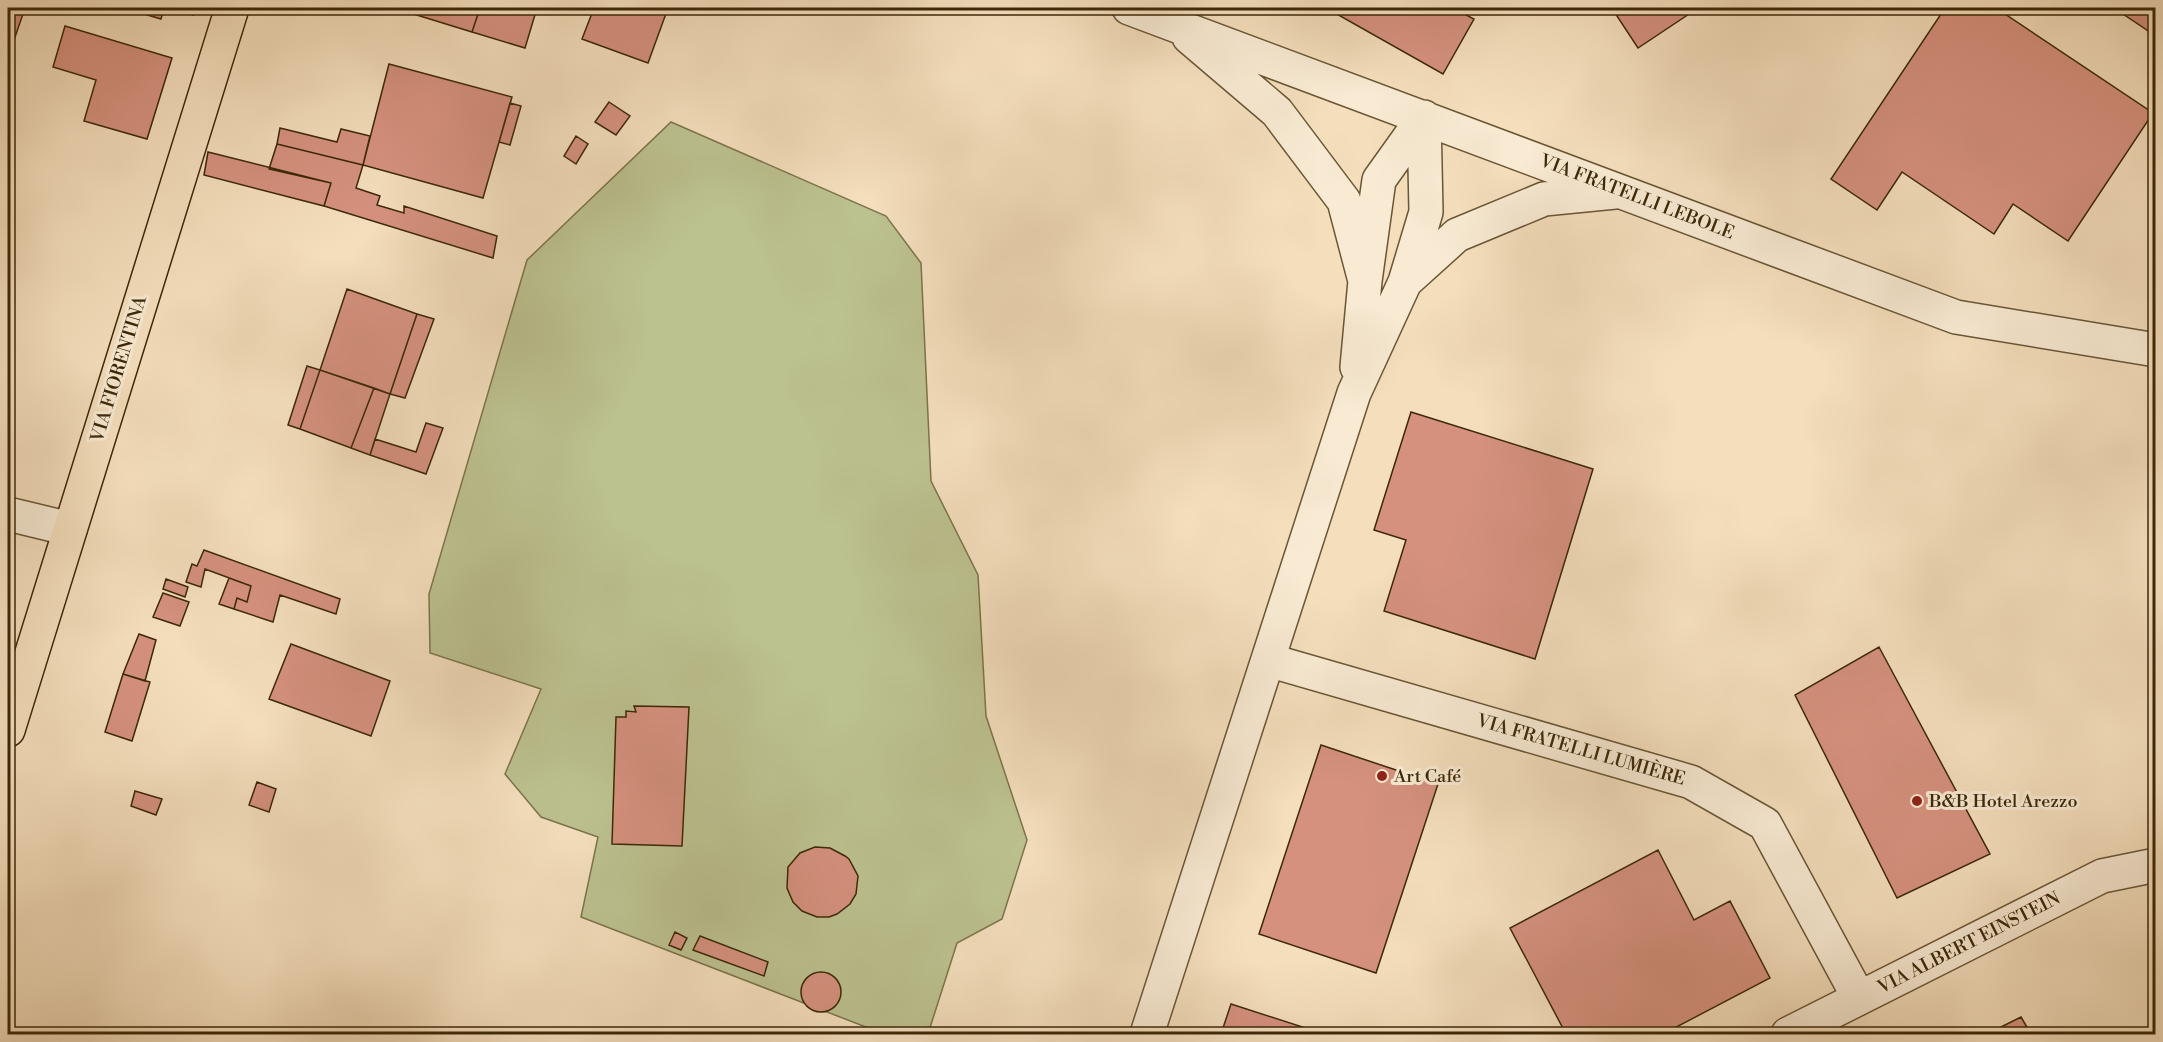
<svg xmlns="http://www.w3.org/2000/svg" width="2163" height="1042" viewBox="0 0 2163 1042" font-family="'Libre Bodoni',serif">
	<style>
		.green { fill: #bcc190; stroke: #7c744c; stroke-width: 1.5 }
		.building { fill: #d5917e; stroke: #3c2808; stroke-width: 1.5 }
		.lines { fill: none; stroke-linecap: round; stroke-linejoin: round }
		.minor-casing { stroke: #6a5635; stroke-width: 36 }
		.major-casing { stroke: #3c2808; stroke-width: 36 }
		.minor { stroke: #f8ead3; stroke-width: 33 }
		.major { stroke: #f4debc; stroke-width: 33 }
		.poi-dot { fill: #8f2418; stroke: #f8ead3; stroke-width: 2 }
		.labels { text-anchor: middle; dominant-baseline: central; stroke-width: 6; stroke-linejoin: round; paint-order: stroke }
		.street-label { font-size: 18px; fill: #3c2808; stroke: #f8ead3 }
		.poi-label { font-size: 18px; fill: #3c2808; stroke: #f8ead3; text-anchor: start }
	</style>
	<rect width="100%" height="100%" fill="#f4debc"/>
	<filter id="stains"><feTurbulence type="fractalNoise" baseFrequency=".00333" numOctaves="4"/><feColorMatrix values="0 0 0 0 .2 0 0 0 0 .09 0 0 0 0 .02 0 0 0 .5 -.17"/></filter>
	<radialGradient id="worn" r=".72"><stop offset=".6" stop-color="#630" stop-opacity="0"/><stop offset="1" stop-color="#630" stop-opacity=".3"/></radialGradient>
	<path class="green" d="M671,122L886,216L921,263L931,481L978,575L986,716L1027,840L1002,919L957,943L928,1034H884L581,917L598,837L541,817L505,774L541,689L430,653L429,594L527,260Z"/>
	<path class="building" d="M8,8H25L14,40L8,38Z
		M124,8H164L161,19Z
		M173,8H195L193,15Z
		M394,8H480L472,32Z
		M480,8H537L525,48L472,32Z
		M594,8H668L648,63L582,39Z
		M1326,8H1453L1474,19L1443,74Z
		M1616,8H1698L1638,48L1613,10Z
		M1945,8H1996L2153,113L2068,241L2013,204L1994,234L1902,172L1877,210L1831,179Z
		M2122,8H2156V36L2120,12Z
		M65,26L172,58L147,139L84,121L96,80L53,67Z
		M389,64L512,97L483,198L363,165Z
		M609,102L630,116L616,135L595,122Z
		M510,103L521,106L510,145L499,142Z
		M280,128L337,142L341,129L370,136L363,165L277,144Z
		M576,136L588,144L576,164L564,156Z
		M277,144L363,165L356,188L380,196L377,205L404,213V206L497,236L493,258L324,206L331,183L269,169Z
		M208,152L331,183L324,206L204,175Z
		M347,289L417,314L390,394L320,370Z
		M417,314L434,319L405,398L390,394Z
		M307,366L320,370L300,429L288,425Z
		M320,370L374,388L351,448L300,429Z
		M374,388L390,394L370,455L351,448Z
		M1411,412L1593,469L1535,659L1384,611L1406,540L1374,530Z
		M426,423L443,428L426,474L370,455L375,439L416,452Z
		M204,550L340,599L336,614L280,595L273,622L234,609L237,598L247,602L251,586L205,569L201,587L186,582L192,564L197,566Z
		M229,578L251,586L247,602L237,598L234,609L219,604Z
		M166,579L188,587L185,597L163,589Z
		M163,593L189,602L180,626L153,617Z
		M139,634L156,640L145,681L123,674Z
		M291,644L390,681L371,736L269,699Z
		M1879,647L1990,854L1897,898L1795,695Z
		M123,674L150,682L132,741L105,732Z
		M634,706L689,707L682,846L612,844L616,717H626V711L636,712Z
		M1321,745L1438,784L1376,973L1259,934Z
		M257,782L276,789L269,812L249,805Z
		M135,791L162,799L156,815L131,806Z
		M815,847L830,848L845,856L849,859L858,876L856,894L850,904L837,914L829,917H817L802,911L793,902L787,888L788,867L800,853Z
		M1658,850L1694,920L1730,901L1770,978L1663,1034H1566L1510,928Z
		M675,932L687,938L681,950L669,945Z
		M700,936L768,962L764,976L693,950Z
		M801 992a20 20 0 1 1 40 0a20 20 0 1 1-40 0Z
		M1231,1004L1324,1034H1221Z
		M2021,1017L2031,1034H1987Z"/>
	<g class="lines">
		<g class="minor-casing">
			<path id="minor" d="M1129,8L1956,317L2156,350
				M1189,37L1277,112L1344,201L1365,281
				M1405,282L1457,235L1544,199L1615,192
				M1357,367L1365,281L1379,180L1424,117
				M8,514L70,529
				M1268,660L1691,782L1765,824L1859,998
				M1147,1034L1354,393L1405,282L1426,212L1424,117
				M1788,1034L2102,876L2156,865"/>
		</g>
		<g class="major-casing">
			<path id="major" d="M8,730L232,8"/>
		</g>
		<use href="#minor" class="minor"/>
		<use href="#major" class="major"/>
	</g>
	<g class="poi-dot">
		<circle cx="1382" cy="776" r="6"/>
		<circle cx="1917" cy="801" r="6"/>
	</g>
	<g class="labels">
		<g class="street-label">
			<text transform="translate(1637 197) rotate(21)">VIA FRATELLI LEBOLE</text>
			<text transform="translate(119 369) rotate(-73)">VIA FIORENTINA</text>
			<text transform="translate(1581 750) rotate(16)">VIA FRATELLI LUMIÈRE</text>
			<text transform="translate(1969 943) rotate(-27)">VIA ALBERT EINSTEIN</text>
		</g>
		<g class="poi-label">
			<text x="1394" y="776">Art Café</text>
			<text x="1929" y="801">B&amp;B Hotel Arezzo</text>
		</g>
	</g>
	<rect width="2163" height="1042" fill="none" stroke="#f4debc" stroke-width="30"/>
	<rect x="9" y="9" width="2145" height="1024" fill="none" stroke="#3c2808" stroke-width="3"/>
	<rect x="15" y="15" width="2133" height="1012" fill="none" stroke="#3c2808" stroke-width="1.5"/>
	<rect width="100%" height="100%" filter="url(#stains)"/>
	<rect width="100%" height="100%" fill="url(#worn)"/>
</svg>
